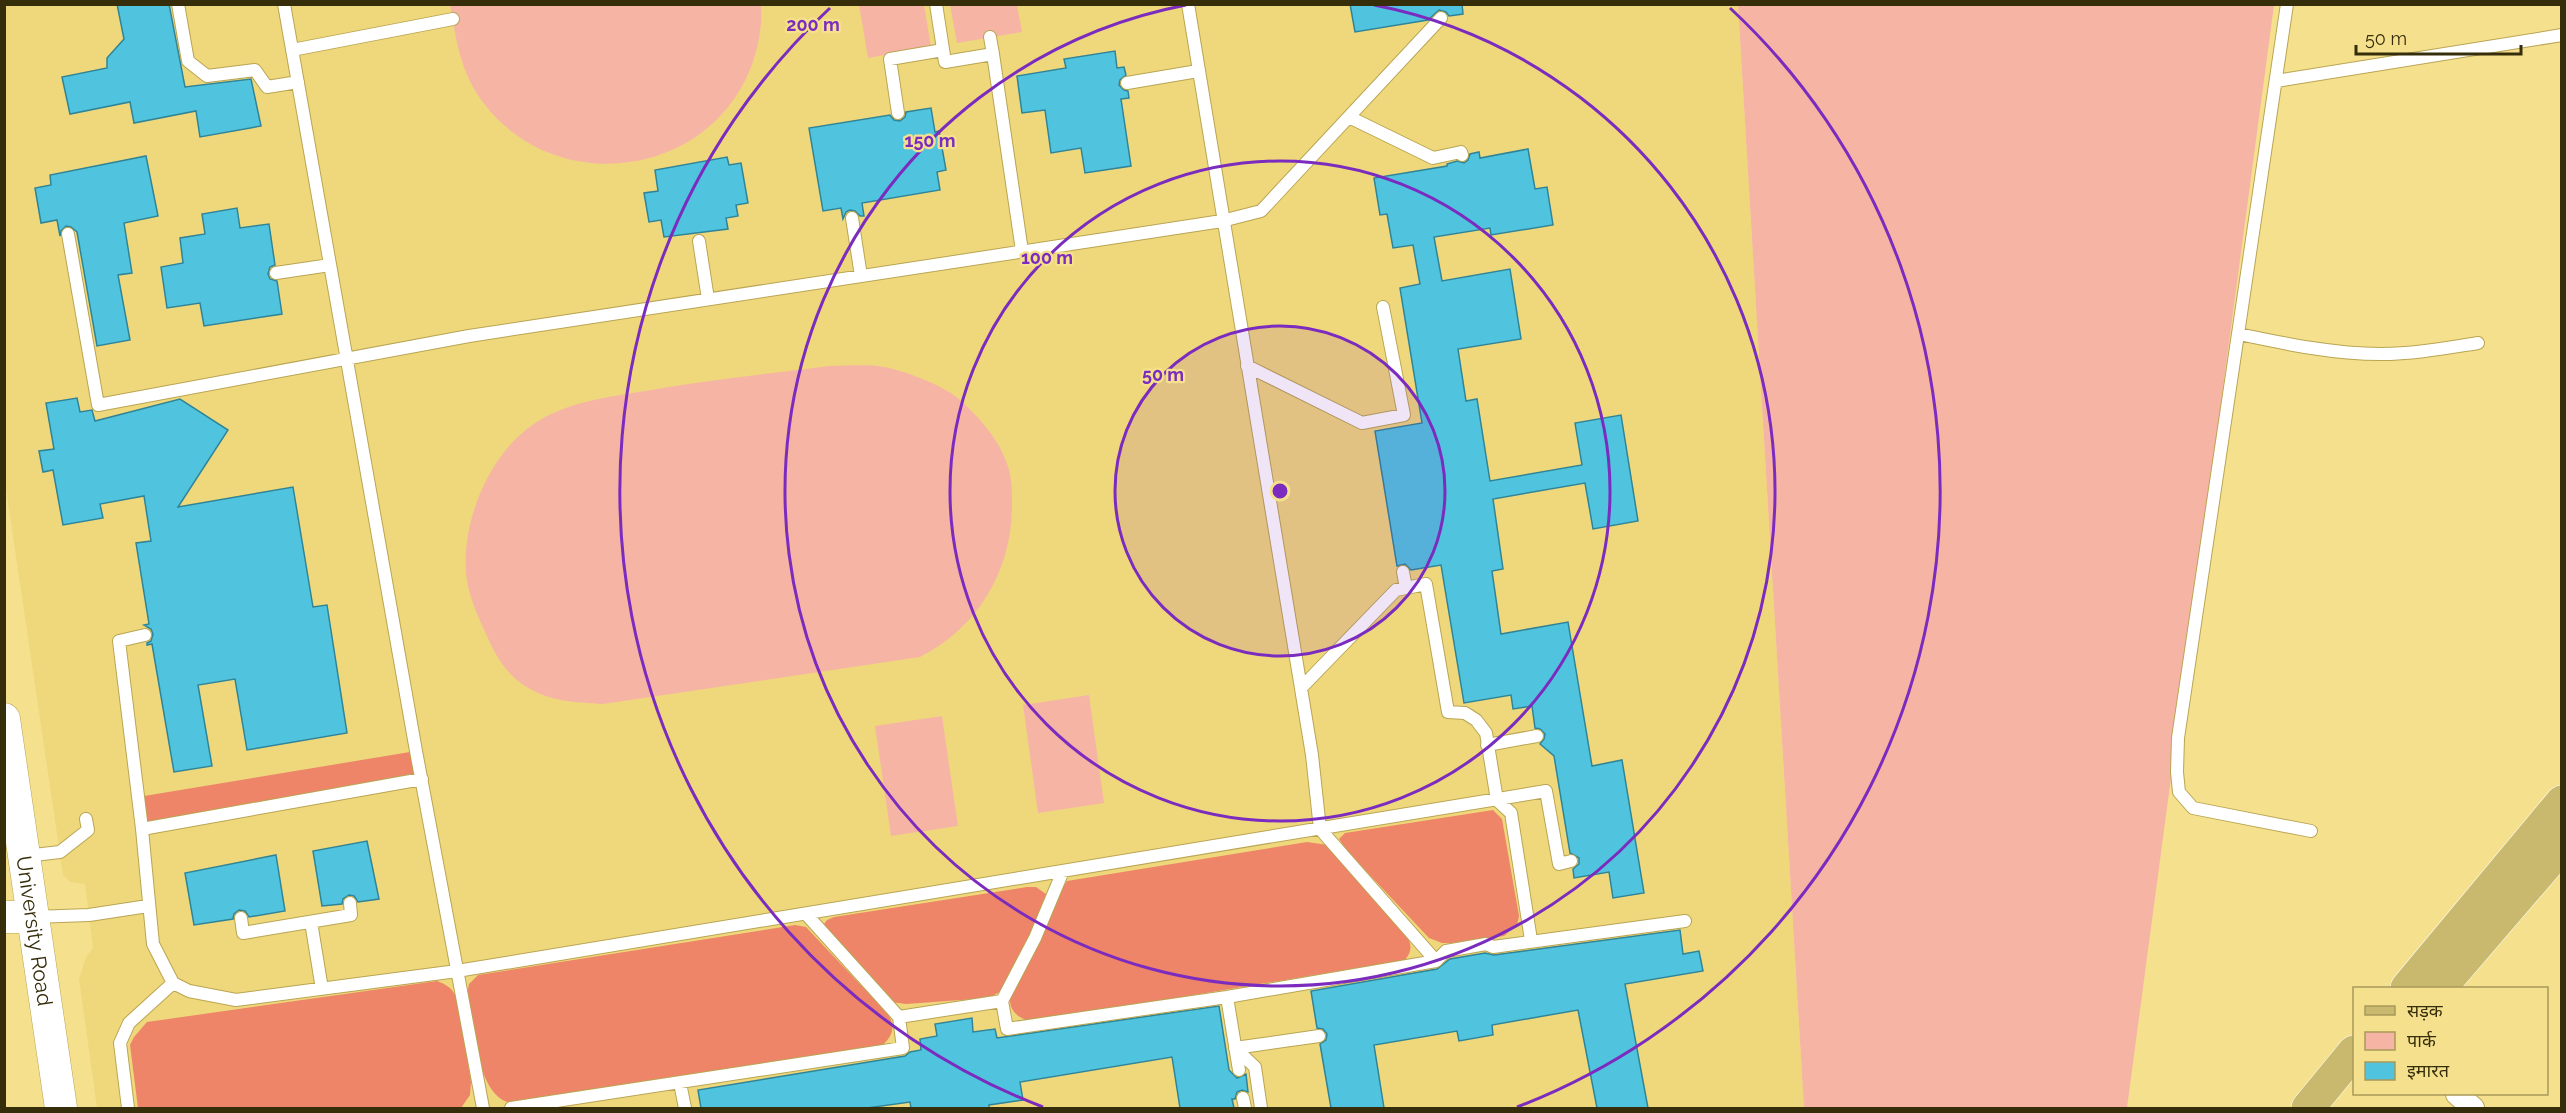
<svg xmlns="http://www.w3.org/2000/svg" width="2566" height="1113" viewBox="0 0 2566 1113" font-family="Raleway,'Noto Sans Devanagari',sans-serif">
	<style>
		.built { fill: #efd87c }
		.green { fill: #f6b5a4 }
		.forest { fill: #ee8568 }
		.building { fill: #50c4de; stroke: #308497; stroke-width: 1.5 }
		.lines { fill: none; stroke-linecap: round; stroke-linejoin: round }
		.lane-casing { stroke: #b9a553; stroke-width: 14 }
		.street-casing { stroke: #b9a553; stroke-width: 24 }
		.secondary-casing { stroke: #b9a553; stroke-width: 33 }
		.primary-casing { stroke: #fff; stroke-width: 34 }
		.lane { stroke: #fff; stroke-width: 12 }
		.street { stroke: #fff; stroke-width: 22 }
		.secondary { stroke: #fff; stroke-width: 32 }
		.primary { stroke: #c8b96f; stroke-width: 33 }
		.ring { fill: none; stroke: #7b2cbf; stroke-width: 3 }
		.labels { text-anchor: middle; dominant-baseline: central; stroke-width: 4.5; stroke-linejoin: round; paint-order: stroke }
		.street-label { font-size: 21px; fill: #362e0a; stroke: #f5e08d }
		.centre { fill: #7b2cbf; stroke: #f5e08d; stroke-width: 3 }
		.ring-label { font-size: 18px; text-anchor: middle; font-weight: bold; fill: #7b2cbf; stroke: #f5e08d; stroke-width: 4.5; stroke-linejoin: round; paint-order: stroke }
	</style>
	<rect width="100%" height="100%" fill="#f5e08d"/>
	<path class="built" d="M4,5H1738L1804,1108H97L79,979L86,957L93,948L85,884L70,882L63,875L5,482Z"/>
	<path class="green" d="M761,4C763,25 758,48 751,67C705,186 537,198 473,87C459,62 455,33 450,5Z
		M859,5H924L931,47L868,58Z
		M950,5H1017L1022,32L957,43Z
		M1738,5H2274L2127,1108H1804Z
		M829,366C847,366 866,364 884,367C905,371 943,385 959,399C977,415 998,438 1006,461C1012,475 1012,490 1012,506C1012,570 978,628 920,657L603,704C574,702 550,702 525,686C507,675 495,655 487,636C478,617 467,593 466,572C462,517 492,448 540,420C573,401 608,397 645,391C706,380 767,374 829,366Z
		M1089,695L1104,803L1038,813L1023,705Z
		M942,716L958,826L891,836L875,726Z"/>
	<path class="forest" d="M416,751L422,779L142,829L138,797Z
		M1493,810L1502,819L1519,916L1517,925L1504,936L1452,943H1442L1429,938L1348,852L1339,839L1345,833Z
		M1307,842L1328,845L1407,936C1412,946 1412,951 1405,960L1031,1022C1017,1017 1009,1011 1010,996L1060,892L1067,881Z
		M1027,887H1036L1046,894L1044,906L1008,982L998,993L990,997L975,999L906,1004L891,1002L826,931L824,924L827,920L834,917Z
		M795,925L806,927L887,1013C898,1028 891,1040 877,1049L521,1102C516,1102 511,1103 507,1102C477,1092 472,1022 467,995L469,984L478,975Z
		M437,981C445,984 451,987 455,995C463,1013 467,1060 471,1082L470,1095L461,1108H138L130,1045L134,1037L147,1022Z"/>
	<path class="building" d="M117,4H169L185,87L251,79L261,126L200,137L196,111L134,123L130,102L70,114L62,77L107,68V58L124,39Z
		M1350,4H1462L1463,14L1449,16L1446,12L1439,10L1428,20L1355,32Z
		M1115,51L1117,68L1124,67L1126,75L1120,80L1119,85L1124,90L1128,91L1129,98L1121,99L1131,166L1085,173L1081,148L1051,153L1045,110L1022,113L1017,76L1066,68L1064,59Z
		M931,108L935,132L939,131L946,170L937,172L940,190L862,203L864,216H860L855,211L850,210L846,212L843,219L841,208L823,211L809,128L890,115L894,120L900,121L905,117L906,112Z
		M1528,149L1535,189L1547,187L1553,225L1491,235L1490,228L1434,237L1442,281L1510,269L1521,339L1458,349L1466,401L1477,399L1490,481L1582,465L1575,423L1621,415L1638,521L1593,529L1585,483L1493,499L1503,569L1492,571L1501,634L1568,622L1592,766L1622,760L1644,893L1613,898L1609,872L1574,878L1573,869L1579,864V858L1570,853L1554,756L1540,744L1544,739L1545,734L1540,729L1535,728L1532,706L1513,709L1511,695L1464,703L1441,565L1411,570L1405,564L1397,566L1375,431L1422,423L1400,288L1420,284L1413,245L1393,248L1387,214L1380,215L1374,178L1447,166V164L1457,161L1464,163L1468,160L1470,154L1479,152L1480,158Z
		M146,156L158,216L124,223L132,273L118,275L130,340L97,346L77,232L71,227L66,226L61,231L60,236L57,220L41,223L35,188L51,185L50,175Z
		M727,157L729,165L741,163L748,203L736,205L738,216L726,218L728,229L664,237L661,220L649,222L644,193L658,191L655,170Z
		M237,208L240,228L269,224L275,265L270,267L268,274L270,279L277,281L282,314L204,326L200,303L167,308L161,267L183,263L180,238L205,234L202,214Z
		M77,398L80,412L92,410L95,421L180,399L228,430L178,507L293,487L313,607L327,605L347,733L247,750L235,679L198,685L212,766L174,772L152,644L147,645V643L151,641L153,634L151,629L144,625L149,624L136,543L151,541L144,496L100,504L103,518L63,525L53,470L43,472L39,451L54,449L46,403Z
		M367,841L379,899L358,902L354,896L349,895L343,899L342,904L322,906L313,851Z
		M276,855L285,911L249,917L245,911L239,910L234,914L233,919L194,925L185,873Z
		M1680,930L1683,954L1699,951L1703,971L1625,984L1648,1108H1597L1578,1010L1492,1025L1493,1035L1459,1041L1457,1031L1374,1045L1384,1108H1331L1320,1044L1326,1040L1327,1034L1323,1029L1317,1028L1311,991L1437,969L1450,959L1485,953L1494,955Z
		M1219,1006L1229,1070L1237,1078L1246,1074L1248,1092L1242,1090L1237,1092L1235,1099H1232L1234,1108H1180L1172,1057L1020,1082L1023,1100L989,1105V1108H911L910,1102L867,1108H701L698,1090L905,1056L910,1052L921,1050L920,1039L937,1036L935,1024L972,1018L973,1032L995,1029L997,1038Z"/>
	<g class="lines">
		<g class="lane-casing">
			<path id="lane" d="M178,4L188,61L207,76L255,70L267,87L298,82
				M284,4L416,751L483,1108
				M936,4L945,62L993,54L1022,251
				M1188,4L1312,755L1320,829L1436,961
				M2287,4L2178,738L2177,772L2179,792L2193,808L2311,831
				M990,37L993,54
				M292,50L453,19
				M2276,81L2562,35
				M1127,83L1198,71
				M898,113L890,59L943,50
				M1349,117L1433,158L1461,152L1462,155
				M852,218L861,276
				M68,234L98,405L469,336L1222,221L1261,211L1441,18
				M699,241L708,299
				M276,273L330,265
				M2239,334C2286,344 2334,354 2381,354C2414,354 2446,348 2478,343
				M1247,366L1362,423L1404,415L1383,307
				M1403,572L1406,588
				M145,635L119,641L142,829L153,944L173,983L189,991L236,1000L457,971L1546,791L1559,864L1571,861
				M1301,688L1396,590L1426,584L1448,712L1465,713L1476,720L1486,733L1497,800L1511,813L1531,940
				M1487,745L1537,736
				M142,829L422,779
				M25,856L60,852L88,830L86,819
				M806,914L899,1017
				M34,917L89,915L148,906
				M241,918L243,933L351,915L350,903
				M311,922L322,989
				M1227,997L1239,1070
				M1002,1001L1035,938L1063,871
				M1235,1048L1319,1036
				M1235,1048L1255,1067L1261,1108
				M680,1083L685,1108
				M1243,1098L1245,1108
				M128,1108L120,1043L129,1023L173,983
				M511,1108L903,1048L899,1017L1002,1001L1007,1029L1227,997L1436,961L1446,951L1486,944L1493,947L1685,921"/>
		</g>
		<g class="street-casing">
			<path id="street" d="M2457,1094L2473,1108"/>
		</g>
		<g class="secondary-casing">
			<g id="secondary">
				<path id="s1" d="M4,719L61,1108"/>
				<path d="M4,917H34"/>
			</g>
		</g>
		<g class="primary-casing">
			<path id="primary" d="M2407,988L2562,802
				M2440,988L2562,846
				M2308,1108L2354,1052"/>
		</g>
		<use href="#lane" class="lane"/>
		<use href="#street" class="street"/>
		<use href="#secondary" class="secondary"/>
		<use href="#primary" class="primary"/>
	</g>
	<circle cx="1280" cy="491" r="165" fill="#7b2cbf" fill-opacity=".12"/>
	<g class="ring">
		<circle cx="1280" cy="491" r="165"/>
		<circle cx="1280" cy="491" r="330"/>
		<path d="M1374 5A495 495 0 1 1 1186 5"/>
		<path d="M1043 1107A660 660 0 0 1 830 8M1730 8A660 660 0 0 1 1517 1107"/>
	</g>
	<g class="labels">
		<g class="street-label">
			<text stroke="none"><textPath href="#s1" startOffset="214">University Road</textPath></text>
		</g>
	</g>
	<circle cx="1280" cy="491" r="9" class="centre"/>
	<g class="ring-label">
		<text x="813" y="31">200 m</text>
		<text x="930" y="147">150 m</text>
		<text x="1047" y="264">100 m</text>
		<text x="1163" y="381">50 m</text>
	</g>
	<rect width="2566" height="1113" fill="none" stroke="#362e0a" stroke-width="12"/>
	<rect x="2353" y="987" width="195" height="108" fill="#f5e08d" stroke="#a99959" stroke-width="1.5"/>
	<rect x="2365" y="1006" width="30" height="9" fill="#c8b96f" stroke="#a99959" stroke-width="1.5"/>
	<text x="2407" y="1017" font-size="18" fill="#362e0a">सड़क</text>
	<rect x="2365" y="1032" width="30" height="18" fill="#f6b5a4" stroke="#a99959" stroke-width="1.5"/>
	<text x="2407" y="1047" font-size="18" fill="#362e0a">पार्क</text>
	<rect x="2365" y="1062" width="30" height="18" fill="#50c4de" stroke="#a99959" stroke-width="1.5"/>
	<text x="2407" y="1077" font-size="18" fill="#362e0a">इमारत</text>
	<path d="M2356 45v9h165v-9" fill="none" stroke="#362e0a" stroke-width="3"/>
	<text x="2365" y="45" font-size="18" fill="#362e0a" stroke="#f5e08d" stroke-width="4.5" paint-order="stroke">50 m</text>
</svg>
